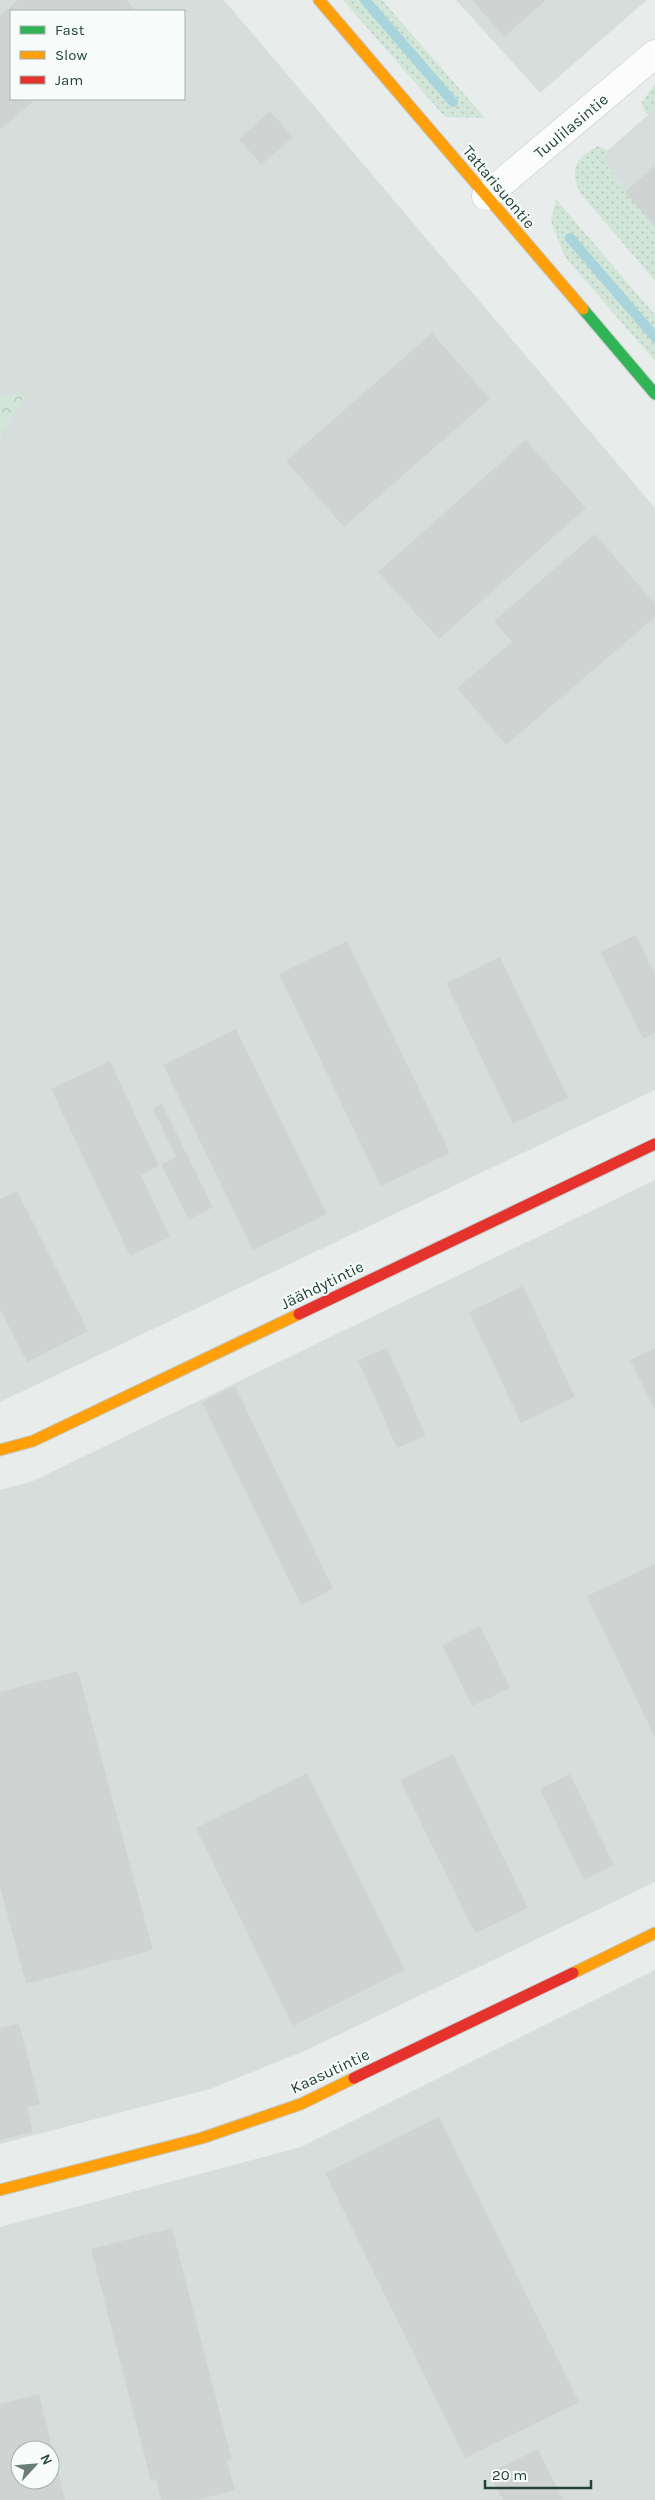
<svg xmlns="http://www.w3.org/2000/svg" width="655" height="2500" viewBox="0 0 655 2500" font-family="Karla,sans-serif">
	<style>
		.built { fill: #d6dedb; fill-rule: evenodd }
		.grass { fill: url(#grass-dots) }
		.forest { fill: url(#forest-crowns) }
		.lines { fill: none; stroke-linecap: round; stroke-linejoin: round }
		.stream { stroke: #a9d4db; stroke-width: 10 }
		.building { fill: #cfd4d2; fill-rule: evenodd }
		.street-casing { stroke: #c5cac8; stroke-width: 29 }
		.fast-casing { stroke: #c3cbc8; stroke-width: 13 }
		.slow-casing { stroke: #c3cbc8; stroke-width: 13 }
		.jam-casing { stroke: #c3cbc8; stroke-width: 13 }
		.street { stroke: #fcfcfc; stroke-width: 28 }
		.fast { stroke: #30b455; stroke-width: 11 }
		.slow { stroke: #ff9f0a; stroke-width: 11 }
		.jam { stroke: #e5322d; stroke-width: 11 }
		.labels { text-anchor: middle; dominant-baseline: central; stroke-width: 4; stroke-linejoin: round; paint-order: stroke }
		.street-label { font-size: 16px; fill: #24423a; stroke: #f7fbf9 }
	</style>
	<defs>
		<pattern id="grass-dots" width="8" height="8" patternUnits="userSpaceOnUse" patternTransform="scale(1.25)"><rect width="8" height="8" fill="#d1e6d8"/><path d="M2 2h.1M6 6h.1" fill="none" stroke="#b3c6ba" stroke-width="1.8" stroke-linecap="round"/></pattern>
		<pattern id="forest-crowns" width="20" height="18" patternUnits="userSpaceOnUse" patternTransform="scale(1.25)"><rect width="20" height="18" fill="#d1e6d8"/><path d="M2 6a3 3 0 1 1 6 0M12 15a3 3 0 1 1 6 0" fill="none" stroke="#b3c6ba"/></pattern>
	</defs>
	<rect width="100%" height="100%" fill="#e8edeb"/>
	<path class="built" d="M0,0H224L655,508V1090L0,1402V437L25,395H0ZM11,11H184V99H11Z
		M456,0H647L540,93Z
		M655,109V227L603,161L608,150Z
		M655,1180V1882L307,2050L210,2089L0,2144V1490L33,1481Z
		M655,1970V2500H0V2227L301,2147ZM20,2450H50V2480H20Z"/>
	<path class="grass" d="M343,0H382L485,118L445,117Z
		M655,84V109L648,115L643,109L642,102Z
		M598,146L608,150L603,161L655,227V281L580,193C569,170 576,157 598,146Z
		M556,199L655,315V361L565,257L551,221Z"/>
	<path class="forest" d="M0,395H25L0,437Z"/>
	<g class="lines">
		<path class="stream" d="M365,0L453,102
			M570,238L655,337"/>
	</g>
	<path class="building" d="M18,0H126L136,11H11V99H36L0,130V15Z
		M472,0H546L504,37Z
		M270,111L293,137L261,165L239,139Z
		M655,166V227L625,192Z
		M432,333L490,399L344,527L286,461Z
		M526,440L586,508L439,639L378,572Z
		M595,534L655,604V617L506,745L457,688L512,642L494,621Z
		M636,935L655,974V1033L643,1039L601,952Z
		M347,941L450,1153L381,1186L279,974Z
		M500,957L568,1098L513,1124L446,983Z
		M236,1029L327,1214L253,1250L163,1065Z
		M110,1061L159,1166L141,1175L170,1237L130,1256L51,1089Z
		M162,1104L213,1207L189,1220L161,1165L176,1157L153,1109Z
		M17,1191L88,1331L27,1362L0,1309V1199Z
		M523,1286L575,1397L521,1423L469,1312Z
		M387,1348L426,1436L397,1448L358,1360Z
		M655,1348V1410L630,1360Z
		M235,1386L333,1589L301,1605L202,1402Z
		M655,1564V1738L587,1596Z
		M480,1626L510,1688L472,1706L442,1645Z
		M78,1671L153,1950L26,1984L0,1887V1692Z
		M453,1754L528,1908L475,1933L400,1780Z
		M307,1773L405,1970L293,2026L196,1828Z
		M570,1774L614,1865L584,1880L540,1789Z
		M19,2023L40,2104L27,2107L33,2132L0,2140V2028Z
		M439,2117L579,2402L465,2458L325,2173Z
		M172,2228L232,2460L227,2461L235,2490L198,2500H161L156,2479L151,2481L91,2249Z
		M39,2394L65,2500H0V2404ZM20,2450H50V2480H20Z
		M538,2449L563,2500H503L489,2473Z"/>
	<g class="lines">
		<g class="street-casing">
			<path id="street" d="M486,196L655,54"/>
		</g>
		<g class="fast-casing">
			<path id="fast" d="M583,309L655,394"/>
		</g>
		<g class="slow-casing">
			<path id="slow" d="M319,0L583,309
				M0,1450L33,1441L299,1314
				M573,1973L655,1933
				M0,2190L202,2138L301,2104L354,2078"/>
		</g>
		<g class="jam-casing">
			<path id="jam" d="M299,1314L655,1144
				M354,2078L573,1973"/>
		</g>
		<use href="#street" class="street"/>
		<use href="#fast" class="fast"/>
		<use href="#slow" class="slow"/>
		<use href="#jam" class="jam"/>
	</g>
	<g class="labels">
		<g class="street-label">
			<text transform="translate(571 126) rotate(-40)">Tuulilasintie</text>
			<text transform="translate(499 187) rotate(50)">Tattarisuontie</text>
			<text transform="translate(322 1285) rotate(-26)">Jäähdytintie</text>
			<text transform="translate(330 2071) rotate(-25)">Kaasutintie</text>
		</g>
	</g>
	<rect x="10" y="10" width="175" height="90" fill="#f7fbf9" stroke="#a3b1ad"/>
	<rect x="20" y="26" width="25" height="8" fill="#30b455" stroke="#a3b1ad"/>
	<text x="55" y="35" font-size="15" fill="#24423a">Fast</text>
	<rect x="20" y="51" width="25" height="8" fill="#ff9f0a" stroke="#a3b1ad"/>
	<text x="55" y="60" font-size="15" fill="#24423a">Slow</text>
	<rect x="20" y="76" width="25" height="8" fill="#e5322d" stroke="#a3b1ad"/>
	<text x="55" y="85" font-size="15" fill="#24423a">Jam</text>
	<g transform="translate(35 2465) rotate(64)"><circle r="24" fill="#f7fbf9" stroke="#a3b1ad"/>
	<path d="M0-4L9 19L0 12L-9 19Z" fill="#697e78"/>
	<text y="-8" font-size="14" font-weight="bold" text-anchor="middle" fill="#24423a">N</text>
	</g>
	<path d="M485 2480v8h106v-8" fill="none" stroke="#24423a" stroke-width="2.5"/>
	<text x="492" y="2480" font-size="15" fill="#24423a" stroke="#f7fbf9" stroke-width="4" paint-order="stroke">20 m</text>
</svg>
